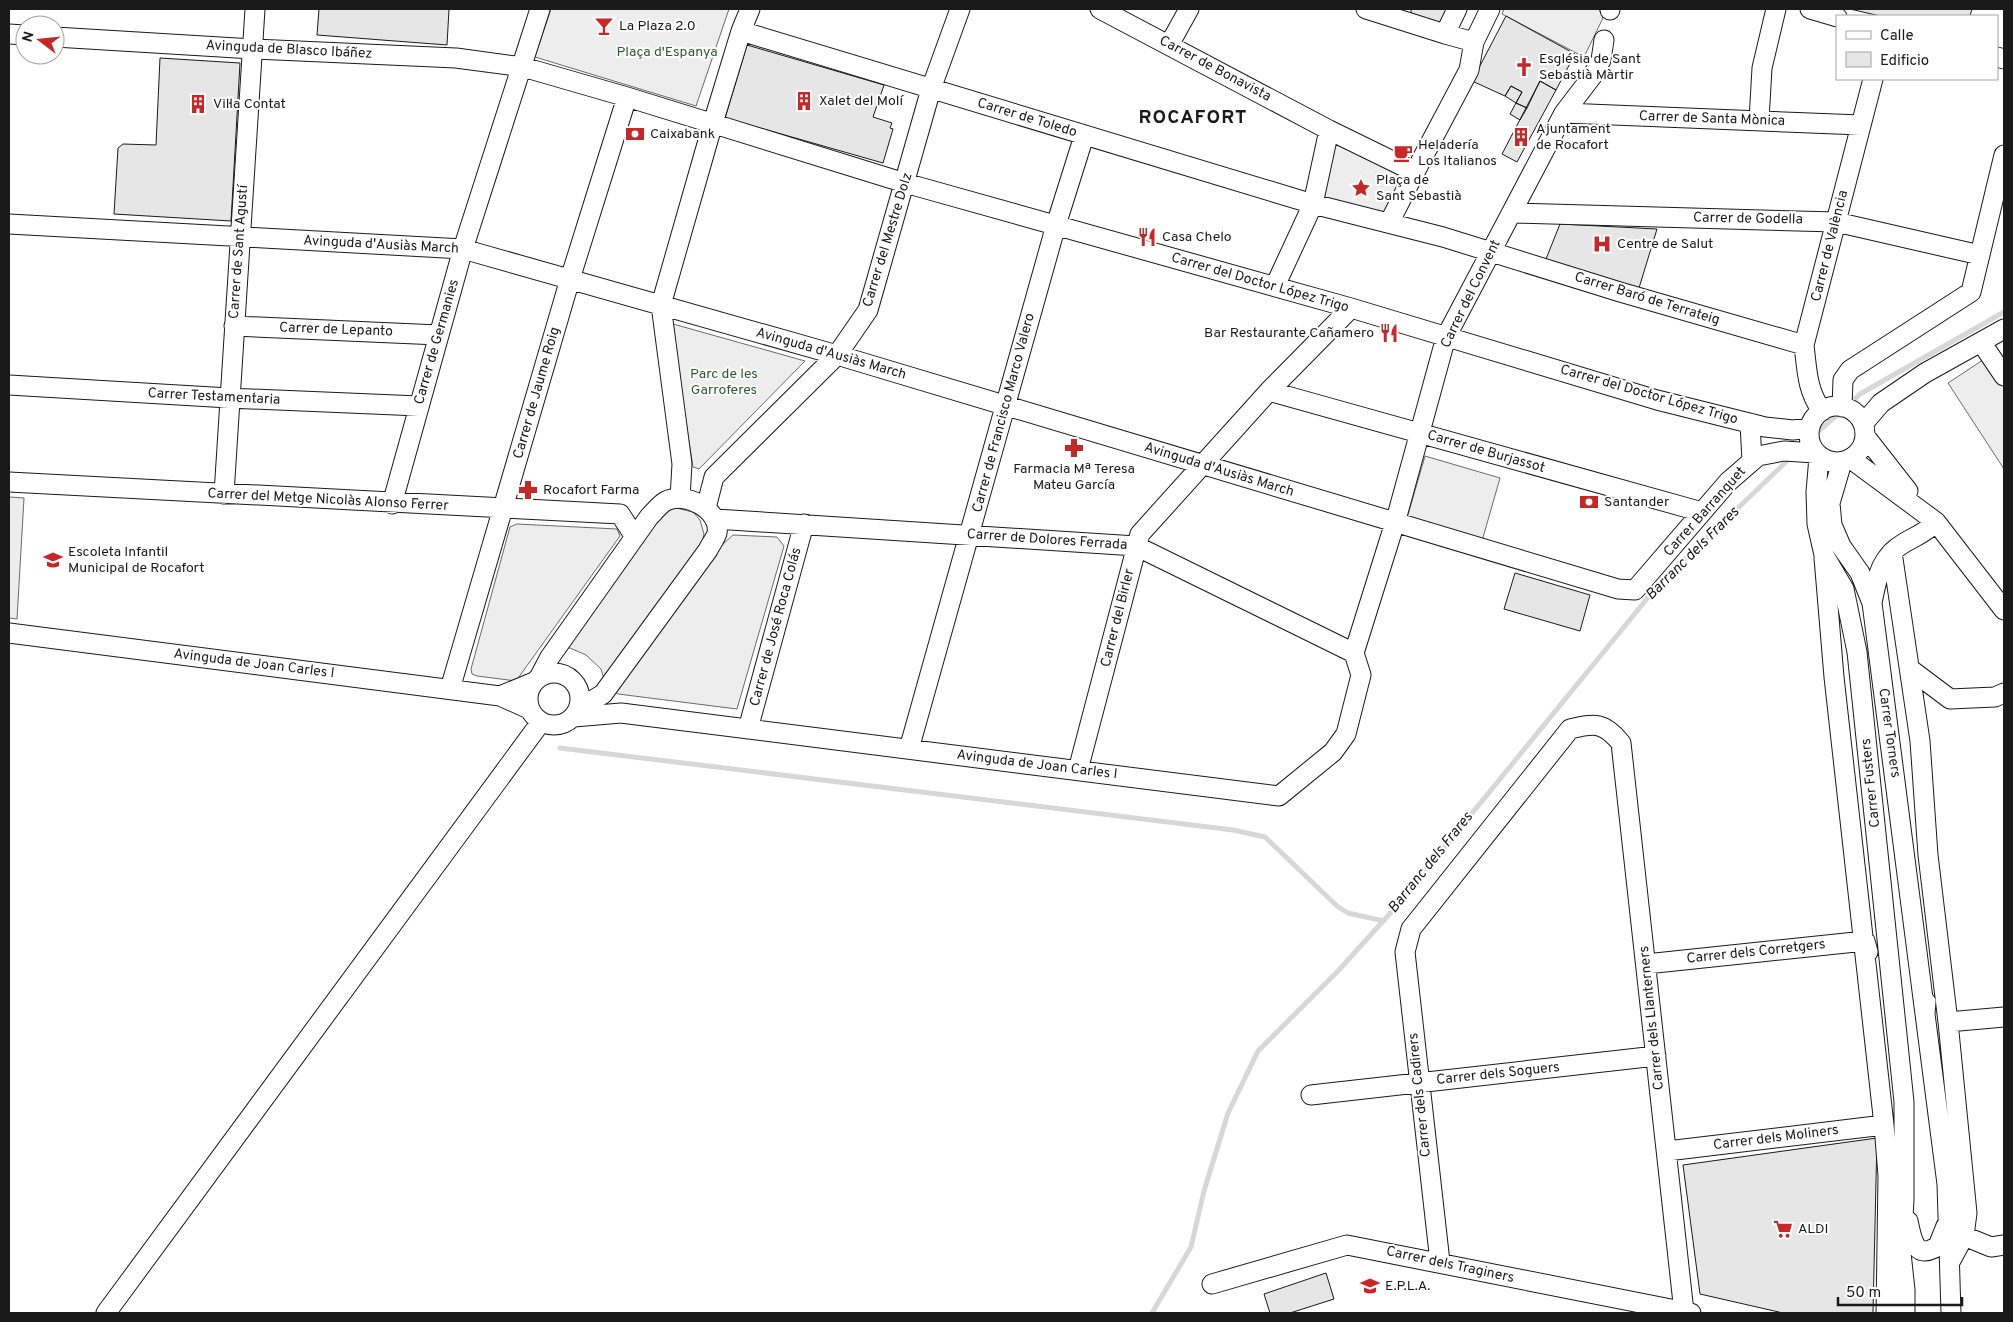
<svg xmlns="http://www.w3.org/2000/svg" width="2013" height="1322" viewBox="0 0 2013 1322" font-family="Overpass,sans-serif">
	<style>
		.built { fill: #ededed; stroke: #6a6a6a }
		.lines { fill: none; stroke-linecap: round; stroke-linejoin: round }
		.stream { stroke: #d7d7d7; stroke-width: 5 }
		.building { fill: #e6e6e6; stroke: #1a1a1a }
		.minor-casing { stroke: #1a1a1a; stroke-width: 21 }
		.minor { stroke: #fff; stroke-width: 19 }
		.labels { text-anchor: middle; dominant-baseline: central; stroke-width: 4; stroke-linejoin: round; paint-order: stroke }
		.poi-label { font-size: 14px; fill: #1a1a1a; stroke: #fff; text-anchor: start }
		.street-label { font-size: 14px; fill: #1a1a1a; stroke: #fff }
		.park-label { font-size: 14px; fill: #2b5a34; stroke: #fff }
		.water-label { font-size: 15px; font-style: italic; fill: #1a1a1a; stroke: #fff }
		.district-label { font-size: 19px; font-weight: bold; letter-spacing: 1px; fill: #1a1a1a; stroke: #fff }
	</style>
	<rect width="100%" height="100%" fill="#fff"/>
	<path class="built" d="M551,9H729L696,106L535,57Z
		M1504,9H1599L1603,18L1584,57L1502,14Z
		M1329,130L1415,172L1389,223L1313,204Z
		M673,324L805,361L699,469L693,467L671,327Z
		M1998,350L2004,359V469L1948,383Z
		M1425,456L1500,478L1482,541L1407,518Z
		M9,497L24,498L17,619L9,618Z
		M672,507L693,512L700,520L704,534L702,543L604,679L601,669L586,655L570,648L560,649L656,517Z
		M517,524L617,529L620,536L516,681L477,676L472,674L471,669L510,527Z
		M733,535L777,537L784,546L737,709L618,694L615,692L629,672L723,544Z"/>
	<g class="lines">
		<path class="stream" d="M1854,400L1860,394L2004,312
			M1818,432L1837,415
			M560,748L1233,830L1265,837L1337,906L1348,913L1384,921
			M1152,1313L1191,1247L1204,1191L1228,1113L1258,1051L1338,971L1394,909L1659,584L1789,459"/>
	</g>
	<path class="building" d="M319,9H449L447,45L317,35Z
		M1411,9H1447L1441,23L1411,13Z
		M1850,9H1972L1970,16H1880Z
		M1506,16L1575,54L1556,90L1540,81L1527,108L1516,103L1522,92L1511,86L1505,96L1472,81Z
		M747,45L884,85L873,117L892,123L890,128L893,129L883,163L725,118Z
		M160,58L240,63L231,221L114,214L118,148L123,144L156,145Z
		M1540,81L1556,90L1517,162L1502,154Z
		M1511,86L1522,92L1516,103L1505,96Z
		M1516,103L1527,108L1520,120L1510,114Z
		M1560,224L1657,229L1639,288L1546,259Z
		M1515,573L1590,595L1580,631L1504,609Z
		M1877,1138L1873,1313H1783L1700,1294L1683,1165Z
		M1326,1273L1334,1299L1290,1313H1270L1264,1294Z"/>
	<g class="lines">
		<g class="minor-casing">
			<path id="minor" d="M1100,9L1329,130L1415,172L1389,223
				M1366,9L1445,34
				M1457,9L1445,34L1474,42L1490,9
				M1810,9L1837,17
				M1610,10V9
				M741,31L1313,204L1275,286
				M9,34L25,35
				M55,37L253,49L456,58L523,67L627,97L905,183L1351,308L1657,400L1765,427L1793,430L1810,428
				M1169,45L1189,9
				M1997,57L2004,59
				M1564,113L1861,125
				M1759,120L1762,68L1776,9
				M1329,130L1313,204L1443,237L1620,292L1804,345
				M1415,172L1469,70L1474,42
				M1513,213L1836,222L1980,255
				M9,224L463,249L837,355L1618,589L1635,590L1728,482L1758,456L1784,451L1815,453
				M234,326L439,335
				M1981,342L2004,376
				M9,385L229,398L419,406
				M1269,391L1702,512
				M1809 434a28 28 0 1 1 56 0a28 28 0 1 1-56 0Z
				M1842,407L1843,380L1850,370L1971,292L2004,155
				M1822,411C1807,391 1807,370 1804,345L1873,79
				M1750,423L1752,461
				M1863,424L1881,403L1925,373L2004,329
				M1865,436L1908,491
				M1819,457L1816,492L1817,524L1824,555L1844,589L1857,652L1904,1102V1200L1901,1253L1905,1290V1313
				M1851,459L1936,522L2004,610
				M1842,462L1830,503L1832,525L1841,546L1860,573L1872,603L1925,1014
				M9,482L620,514L635,537
				M224,494L255,9
				M680,498L682,464L661,305L713,123L741,31L750,9
				M392,504L463,249L540,9
				M706,508L714,477L837,355L868,310L931,89L960,9
				M715,519L1136,546L1354,653
				M1892,552L1920,741L1928,855L1948,1022L1967,1213L1964,1236L1950,1262
				M1824,558L1834,677L1884,1125L1888,1176L1886,1313
				M1872,603C1877,578 1880,557 1904,543C1916,536 1927,532 1936,522
				M9,633L500,696
				M1354,653L1397,516L1446,337L1564,113L1593,75L1601,60L1604,40
				M1910,669L1950,699L1995,697L2004,693
				M528 699a26 26 0 1 1 52 0a26 26 0 1 1-52 0Z
				M540,676L550,657L649,517C654,512 660,504 666,501C685,491 721,510 717,533C716,538 710,545 708,550L603,694L578,709
				M450,689L570,279L627,97
				M529,709L500,696L534,682
				M574,717L621,713L1279,796L1333,752L1346,734L1361,675L1354,653
				M748,729L804,524
				M909,749L1056,225L1084,136
				M1078,770L1140,534L1269,391L1351,308
				M1646,964L1865,941L1868,952
				M1926,1002L1925,1014L1947,1184L1951,1313
				M1948,1022L2004,1017
				M1311,1095L1656,1056
				M1667,1151L1884,1125
				M1908,1221C1912,1238 1914,1261 1938,1246L1946,1226
				M1964,1236L1991,1247L2004,1245
				M1440,1262L1405,952L1411,929L1570,729C1595,723 1604,722 1621,743L1684,1312
				M1212,1284L1347,1245L1691,1313
				M106,1313L541,722"/>
		</g>
		<use href="#minor" class="minor"/>
	</g>
	<defs>
		<g id="bar-bare" transform="scale(1.5)"><path d="M-6-5H6L.8 .8V4.5H3.5V6h-7V4.5H-.8V.8Z" fill="#c62828" stroke="#fff" stroke-width="2.5" paint-order="stroke"/></g>
		<g id="church-bare" transform="scale(1.5)"><path d="M-1.2-6h2.4v3.5h3.3v2.4h-3.3V6h-2.4V-.1h-3.3v-2.4h3.3Z" fill="#c62828" stroke="#fff" stroke-width="2.5" paint-order="stroke"/></g>
		<g id="building-bare" transform="scale(1.5)"><path d="M-4-6H4V6H1V3H-1V6H-4ZM-2.5-4.3h1.7v1.8h-1.7ZM.8-4.3h1.7v1.8H.8ZM-2.5-1h1.7V.8h-1.7ZM.8-1h1.7V.8H.8Z" fill="#c62828" stroke="#fff" stroke-width="2.5" paint-order="stroke"/></g>
		<g id="bank-bare" transform="scale(1.5)"><path d="M-6-4H6V4H-6ZM0-2.3a2.3 2.3 0 1 0 0 4.6a2.3 2.3 0 1 0 0-4.6Z" fill="#c62828" stroke="#fff" stroke-width="2.5" paint-order="stroke"/></g>
		<g id="cafe-bare" transform="scale(1.5)"><path d="M-5.5-4.5H6V0H3Q3 3.5 0 3.5H-2.5Q-5.5 3.5-5.5 0ZM3-3.2v2h1.7v-2ZM-6 4.5H4V6H-6Z" fill="#c62828" stroke="#fff" stroke-width="2.5" paint-order="stroke"/></g>
		<g id="sight-bare" transform="scale(1.5)"><path d="M0-6L1.8-2.2L6-1.7L2.9 1.2L3.7 5.4L0 3.3L-3.7 5.4L-2.9 1.2L-6-1.7L-1.8-2.2Z" fill="#c62828" stroke="#fff" stroke-width="2.5" paint-order="stroke"/></g>
		<g id="restaurant-bare" transform="scale(1.5)"><path d="M-5-6h1v4h1v-4h1v4h1v-4h1v5L-1.5 .5V6h-2V.5L-5-1ZM5-6V6H3V1.5H1.5Q1.5-4 5-6Z" fill="#c62828" stroke="#fff" stroke-width="2.5" paint-order="stroke"/></g>
		<g id="hospital-bare" transform="scale(1.5)"><path d="M-5-5h3v3.5h4V-5h3V5h-3V1.5h-4V5h-3Z" fill="#c62828" stroke="#fff" stroke-width="2.5" paint-order="stroke"/></g>
		<g id="pharmacy-bare" transform="scale(1.5)"><path d="M-2-6h4v4h4v4h-4v4h-4v-4h-4v-4h4Z" fill="#c62828" stroke="#fff" stroke-width="2.5" paint-order="stroke"/></g>
		<g id="school-bare" transform="scale(1.5)"><path d="M0-5L7-2L0 1L-7-2ZM-4 1L0 2.5L4 1V4Q0 6-4 4Z" fill="#c62828" stroke="#fff" stroke-width="2.5" paint-order="stroke"/></g>
		<g id="supermarket-bare" transform="scale(1.5)"><path d="M-6-5.5h2.5l.6 2H6L4.5 2H-2.5L-4.4-4H-6ZM-1.5 3.2a1.3 1.3 0 1 0 .1 0ZM3 3.2a1.3 1.3 0 1 0 .1 0Z" fill="#c62828" stroke="#fff" stroke-width="2.5" paint-order="stroke"/></g>
	</defs>
	<g fill-rule="evenodd">
		<use href="#bar-bare" x="604" y="26"/>
		<use href="#church-bare" x="1524" y="67"/>
		<use href="#building-bare" x="804" y="101"/>
		<use href="#building-bare" x="198" y="104"/>
		<use href="#bank-bare" x="635" y="134"/>
		<use href="#building-bare" x="1521" y="137"/>
		<use href="#cafe-bare" x="1403" y="153"/>
		<use href="#sight-bare" x="1361" y="188"/>
		<use href="#restaurant-bare" x="1147" y="237"/>
		<use href="#hospital-bare" x="1602" y="244"/>
		<use href="#restaurant-bare" x="1389" y="333"/>
		<use href="#pharmacy-bare" x="1074" y="448"/>
		<use href="#pharmacy-bare" x="528" y="490"/>
		<use href="#bank-bare" x="1589" y="502"/>
		<use href="#school-bare" x="53" y="560"/>
		<use href="#supermarket-bare" x="1783" y="1229"/>
		<use href="#school-bare" x="1370" y="1286"/>
	</g>
	<g class="labels">
		<g class="poi-label">
			<text x="619" y="26">La Plaza 2.0</text>
			<text x="1539" y="59">Església de Sant<tspan x="1539" dy="16">Sebastià Màrtir</tspan></text>
			<text x="819" y="101">Xalet del Molí</text>
			<text x="213" y="104">Vil·la Contat</text>
			<text x="1536" y="129">Ajuntament<tspan x="1536" dy="16">de Rocafort</tspan></text>
			<text x="650" y="134">Caixabank</text>
			<text x="1418" y="145">Heladería<tspan x="1418" dy="16">Los Italianos</tspan></text>
			<text x="1376" y="180">Plaça de<tspan x="1376" dy="16">Sant Sebastià</tspan></text>
			<text x="1162" y="237">Casa Chelo</text>
			<text x="1617" y="244">Centre de Salut</text>
			<text x="1374" y="333" text-anchor="end">Bar Restaurante Cañamero</text>
			<text x="1074" y="469" text-anchor="middle">Farmacia Mª Teresa<tspan x="1074" dy="16">Mateu García</tspan></text>
			<text x="543" y="490">Rocafort Farma</text>
			<text x="1604" y="502">Santander</text>
			<text x="68" y="552">Escoleta Infantil<tspan x="68" dy="16">Municipal de Rocafort</tspan></text>
			<text x="1798" y="1229">ALDI</text>
			<text x="1385" y="1286">E.P.L.A.</text>
		</g>
		<g class="street-label">
			<text transform="translate(289 50) rotate(3)">Avinguda de Blasco Ibáñez</text>
			<text transform="translate(1215 69) rotate(28)">Carrer de Bonavista</text>
			<text transform="translate(1027 118) rotate(17)">Carrer de Toledo</text>
			<text transform="translate(1712 119) rotate(2)">Carrer de Santa Mònica</text>
			<text transform="translate(1748 219) rotate(1)">Carrer de Godella</text>
			<text transform="translate(888 240) rotate(-73)">Carrer del Mestre Dolz</text>
			<text transform="translate(381 245) rotate(3)">Avinguda d'Ausiàs March</text>
			<text transform="translate(1830 246) rotate(-76)">Carrer de València</text>
			<text transform="translate(239 252) rotate(-86)">Carrer de Sant Agustí</text>
			<text transform="translate(1260 283) rotate(16)">Carrer del Doctor López Trigo</text>
			<text transform="translate(1471 294) rotate(-64)">Carrer del Convent</text>
			<text transform="translate(1647 299) rotate(17)">Carrer Baró de Terrateig</text>
			<text transform="translate(336 330) rotate(2)">Carrer de Lepanto</text>
			<text transform="translate(437 342) rotate(-74)">Carrer de Germanies</text>
			<text transform="translate(831 354) rotate(16)">Avinguda d'Ausiàs March</text>
			<text transform="translate(537 393) rotate(-74)">Carrer de Jaume Roig</text>
			<text transform="translate(1649 395) rotate(16)">Carrer del Doctor López Trigo</text>
			<text transform="translate(214 397) rotate(3)">Carrer Testamentaria</text>
			<text transform="translate(1004 413) rotate(-75)">Carrer de Francisco Marco Valero</text>
			<text transform="translate(1486 452) rotate(16)">Carrer de Burjassot</text>
			<text transform="translate(1219 470) rotate(17)">Avinguda d'Ausiàs March</text>
			<text transform="translate(328 500) rotate(3)">Carrer del Metge Nicolàs Alonso Ferrer</text>
			<text transform="translate(1705 512) rotate(-48)">Carrer Barranquet</text>
			<text transform="translate(1047 540) rotate(4)">Carrer de Dolores Ferrada</text>
			<text transform="translate(1118 618) rotate(-76)">Carrer del Birler</text>
			<text transform="translate(776 627) rotate(-75)">Carrer de José Roca Colás</text>
			<text transform="translate(254 664) rotate(7)">Avinguda de Joan Carles I</text>
			<text transform="translate(1889 733) rotate(82)">Carrer Torners</text>
			<text transform="translate(1037 765) rotate(7)">Avinguda de Joan Carles I</text>
			<text transform="translate(1871 783) rotate(-96)">Carrer Fusters</text>
			<text transform="translate(1756 952) rotate(-6)">Carrer dels Corretgers</text>
			<text transform="translate(1652 1018) rotate(-96)">Carrer dels Llanterners</text>
			<text transform="translate(1498 1074) rotate(-6)">Carrer dels Soguers</text>
			<text transform="translate(1420 1095) rotate(-96)">Carrer dels Cadirers</text>
			<text transform="translate(1776 1138) rotate(-7)">Carrer dels Moliners</text>
			<text transform="translate(1450 1265) rotate(12)">Carrer dels Traginers</text>
		</g>
		<g class="park-label">
			<text x="667" y="52">Plaça d'Espanya</text>
			<text x="724" y="374">Parc de les<tspan x="724" dy="16">Garroferes</tspan></text>
		</g>
		<g class="water-label">
			<text transform="translate(1693 554) rotate(-45)">Barranc dels Frares</text>
			<text transform="translate(1431 863) rotate(-51)">Barranc dels Frares</text>
		</g>
		<g class="district-label">
			<text x="1193" y="118">ROCAFORT</text>
		</g>
	</g>
	<rect width="2013" height="1322" fill="none" stroke="#1a1a1a" stroke-width="20"/>
	<rect x="1836" y="15" width="162" height="65" fill="#ffffff" stroke="#a3a3a3"/>
	<rect x="1846" y="31" width="25" height="8" fill="#ffffff" stroke="#a3a3a3"/>
	<text x="1880" y="40" font-size="15" fill="#1a1a1a">Calle</text>
	<rect x="1846" y="52" width="25" height="15" fill="#e6e6e6" stroke="#a3a3a3"/>
	<text x="1880" y="65" font-size="15" fill="#1a1a1a">Edificio</text>
	<g transform="translate(40 40) rotate(286)"><circle r="24" fill="#ffffff" stroke="#a3a3a3"/>
	<path d="M0-4L9 19L0 12L-9 19Z" fill="#c62828"/>
	<text y="-8" font-size="14" font-weight="bold" text-anchor="middle" fill="#1a1a1a">N</text>
	</g>
	<path d="M1838 1297v8h124v-8" fill="none" stroke="#1a1a1a" stroke-width="2.5"/>
	<text x="1846" y="1297" font-size="15" fill="#1a1a1a" stroke="#ffffff" stroke-width="4" paint-order="stroke">50 m</text>
</svg>
